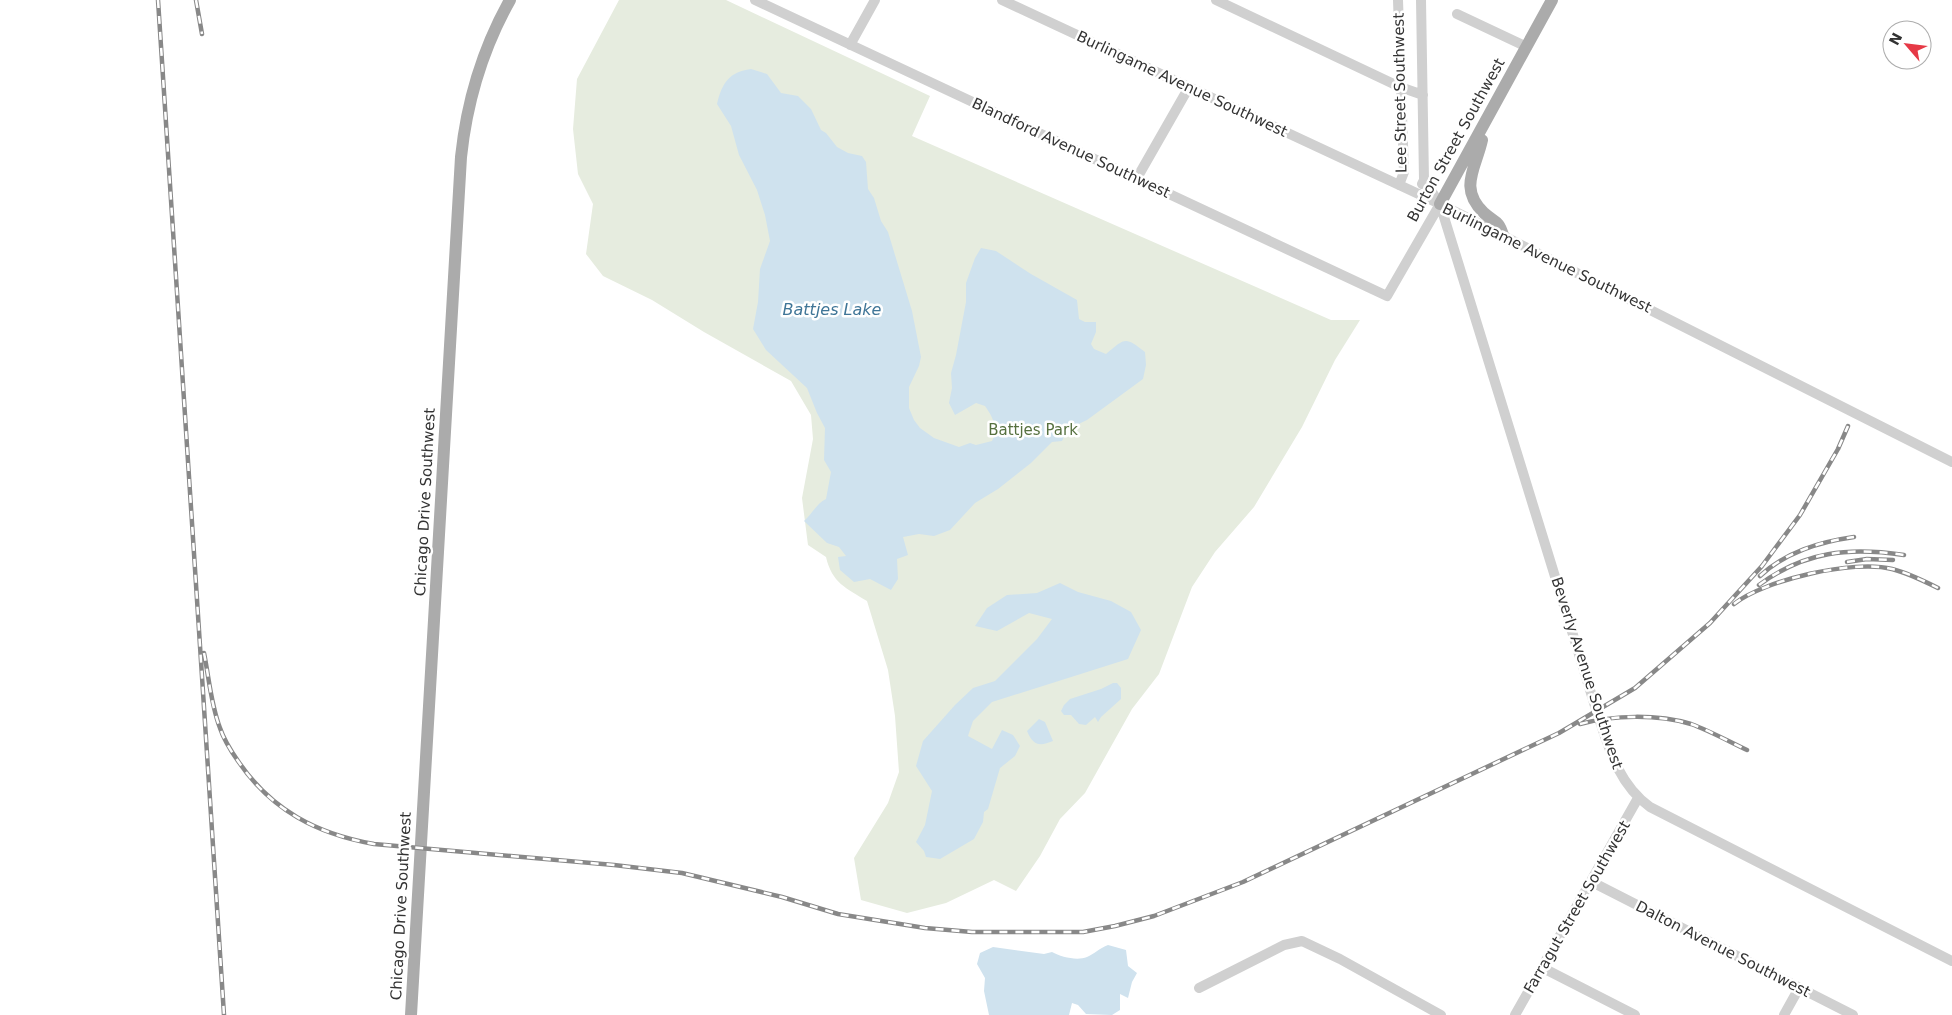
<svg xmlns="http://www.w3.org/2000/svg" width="1952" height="1015" viewBox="0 0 1952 1015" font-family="'DejaVu Sans',sans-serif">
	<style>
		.green { fill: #e6ecdf }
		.water { fill: #cfe2ee }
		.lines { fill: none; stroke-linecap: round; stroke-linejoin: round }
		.minor { stroke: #d0d0d0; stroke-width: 10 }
		.major { stroke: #ababab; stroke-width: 12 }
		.rail-casing { stroke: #888; stroke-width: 4.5 }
		.rail { stroke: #fff; stroke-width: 2.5; stroke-dasharray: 8; stroke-linecap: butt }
		.labels { text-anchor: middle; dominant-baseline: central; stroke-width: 5; stroke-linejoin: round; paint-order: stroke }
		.street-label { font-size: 15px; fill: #333; stroke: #fff }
		.park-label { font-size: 15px; fill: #56703f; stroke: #fff }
		.water-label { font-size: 16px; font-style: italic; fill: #3f7597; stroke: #fff }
	</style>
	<rect width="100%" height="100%" fill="#fff"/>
	<path class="green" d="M619,0H726L930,96L912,136L1331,320H1360L1335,360L1302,427L1254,507L1215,552L1192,587L1159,674L1132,709L1085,793L1060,819L1040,856L1016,891L994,880L946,903L907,913L861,900L854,858L888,803L899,772L895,716L888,670L867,601C846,588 832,583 826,557L808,545L802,498L813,439L811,415L791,381L704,332L652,300L603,276L586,254L593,204L578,174L573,129L577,79Z"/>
	<path class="water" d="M751,69L767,74L781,93L798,96L811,109L821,130L826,133L837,147L848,153L862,156L866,162L868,189L874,198L881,221L888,232L912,311L921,357L919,366L909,387V408L914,420L920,428L934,438L959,447L970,443L976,445L992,441C999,428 992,416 985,406L976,403L955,415L949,403L952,388L951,373L956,355L966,302V283L975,258L981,248L996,251L1031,274L1077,300L1079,319L1085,322H1096V332L1091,344L1094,349L1106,354C1125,338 1125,336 1145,352L1146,365L1143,379L1087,420L1068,429L1062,441L1052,442L1031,463L998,489L975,503L950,530L934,536L919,534L903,537L908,555L897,559L898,579L891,590L870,579L854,582L840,570L838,557L846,556L839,547L827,543L804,521C812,514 817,503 826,499L831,472L824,460L825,428L817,413L807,388L766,350L753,329L758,302L760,269L770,241L765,215L757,190L739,155L731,126L717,104C722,83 729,72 751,69Z
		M1060,583L1078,592L1111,601L1131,612L1141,630L1128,659L992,702L973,721L968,736L992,749L1002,730L1013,735L1020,746L1015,756L1000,768L988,809L984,812L983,822L974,839L940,859L926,857L924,851L916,842L925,825L932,791L916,766L923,741L955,705L973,688L995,681L1037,639L1052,619L1029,613L997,631L975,626L987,608L1007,595L1037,593Z
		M1113,683H1117L1121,688V699L1101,717L1098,722L1095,717L1086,725L1079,724L1071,715H1064L1061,711L1064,705L1070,699L1101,689Z
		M1039,719L1045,722L1053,741C1039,747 1033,745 1027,731Z
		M1108,945L1126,950L1128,966L1137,973L1132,982L1128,998L1120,994V1010L1112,1015L1086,1014L1078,1005L1072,1003L1069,1015H989L984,991L985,978L977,964L980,953L993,947L1044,954L1052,952C1061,957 1077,961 1087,957C1094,954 1100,948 1108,945Z"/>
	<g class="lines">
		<path class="minor" d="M755,0L1387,296L1440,204
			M1002,0L1440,204L1952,462
			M1216,0L1400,87L1423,95
			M1398,0L1404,172L1399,185
			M1421,0L1424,180L1422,184
			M1457,14L1527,47
			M850,45L875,0
			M1137,178L1189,87
			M1424,180L1440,204L1595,706C1608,744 1616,782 1650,807L1952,961
			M1592,882L1853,1015
			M1543,968L1635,1015
			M1199,988L1284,945L1302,941L1340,959L1441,1015
			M1515,1015L1638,798
			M1784,1015L1799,988"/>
		<path class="major" d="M1482,140C1476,168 1458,188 1484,213C1495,223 1498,219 1503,235
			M1440,204L1552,0
			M411,1015L461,157C467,100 482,50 510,0"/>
		<g class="rail-casing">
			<path id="rail" d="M158,0L224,1015
				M196,0L202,34
				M1847,562L1867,559L1893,560
				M1760,576C1786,552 1819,542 1854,537
				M1759,585C1805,551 1849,547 1904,555
				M1734,604C1764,580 1854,559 1892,569C1908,573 1924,581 1938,588
				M204,653C209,678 211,705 220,728C224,740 231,751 238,761C271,810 317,834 374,844L614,865L682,873L782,897L838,914L925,928L972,932H1083L1115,926L1154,916L1243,882L1527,748L1559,733L1635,688L1710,623L1762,566L1800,515L1838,449L1848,426
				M1580,724C1614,715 1657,714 1691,724C1710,731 1728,741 1747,750"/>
		</g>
		<use href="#rail" class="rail"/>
	</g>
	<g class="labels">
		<g class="street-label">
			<text transform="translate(1182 84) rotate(25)">Burlingame Avenue Southwest</text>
			<text transform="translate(1400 93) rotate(-91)">Lee Street Southwest</text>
			<text transform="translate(1456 140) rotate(-61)">Burton Street Southwest</text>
			<text transform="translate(1071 148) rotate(25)">Blandford Avenue Southwest</text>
			<text transform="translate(1547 258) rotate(26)">Burlingame Avenue Southwest</text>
			<text transform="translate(425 502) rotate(-87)">Chicago Drive Southwest</text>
			<text transform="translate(1587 673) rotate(72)">Beverly Avenue Southwest</text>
			<text transform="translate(401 906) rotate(-87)">Chicago Drive Southwest</text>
			<text transform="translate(1577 907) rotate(-60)">Farragut Street Southwest</text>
			<text transform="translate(1723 949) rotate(27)">Dalton Avenue Southwest</text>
		</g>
		<g class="park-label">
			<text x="1033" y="430">Battjes Park</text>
		</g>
		<g class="water-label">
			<text x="832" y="309">Battjes Lake</text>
		</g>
	</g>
	<g transform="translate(1907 45) rotate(298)"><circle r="24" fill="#ffffff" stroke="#adadad"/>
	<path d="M0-4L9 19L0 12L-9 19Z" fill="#e63946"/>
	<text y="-8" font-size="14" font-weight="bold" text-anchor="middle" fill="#333333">N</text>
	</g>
</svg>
